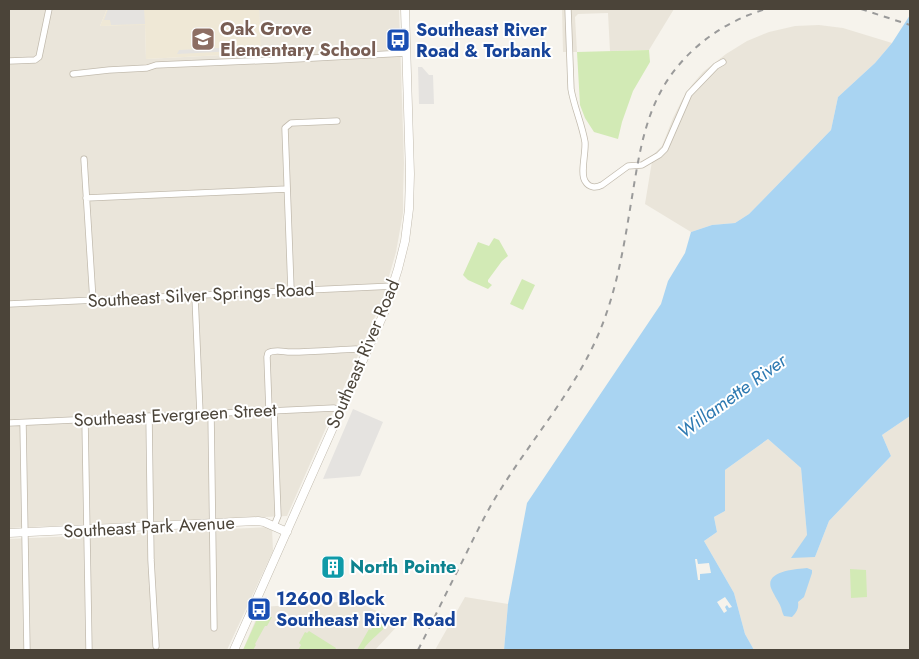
<svg xmlns="http://www.w3.org/2000/svg" width="919" height="659" viewBox="0 0 919 659" font-family="Jost,sans-serif">
	<style>
		.residential { fill: #eae5da }
		.education { fill: #efe8d6 }
		.green { fill: #d2eab5 }
		.parking { fill: #e5e3e0 }
		.water { fill: #a9d4f2 }
		.pier { fill: #f6f3ec }
		.lines { fill: none; stroke-linecap: round; stroke-linejoin: round }
		.minor-casing { stroke: #c2bbae; stroke-width: 7 }
		.tertiary-casing { stroke: #c2bbae; stroke-width: 9 }
		.minor { stroke: #fff; stroke-width: 5.5 }
		.tertiary { stroke: #fff; stroke-width: 8 }
		.rail { stroke: #9a9a9a; stroke-width: 2; stroke-dasharray: 6 6; stroke-linecap: butt }
		.labels { text-anchor: middle; dominant-baseline: central; stroke-width: 4; stroke-linejoin: round; paint-order: stroke }
		.education-label { font-size: 18px; font-weight: bold; fill: #785e54; stroke: #fff; text-anchor: start }
		.transit-label { font-size: 18px; font-weight: bold; fill: #164399; stroke: #fff; text-anchor: start }
		.street-label { font-size: 18px; fill: #4b4439; stroke: #fff }
		.culture-label { font-size: 18px; font-weight: bold; fill: #0d838f; stroke: #fff; text-anchor: start }
		.water-label { font-size: 19px; font-style: italic; fill: #2e7ab2; stroke: #fff }
	</style>
	<rect width="100%" height="100%" fill="#f6f3ec"/>
	<path class="residential" d="M9,9H107L100,26L145,24L146,59L260,53L259,9H399L404,163L403,193V213L396,252L382,301L287,516L9,528Z
		M562,9H674L649,50L610,51L608,13L578,14L575,17L577,52H563Z
		M819,25L843,28L892,43L875,63L838,97L831,130L749,214L735,223L712,225L691,232L645,204L653,155L662,146L673,118L682,100L691,86L703,72L726,54L747,41L769,32L795,26Z
		M910,416V650H754L745,634L734,593L704,541L717,532L714,517L725,511V470L768,439L801,468L807,535L815,557L829,521L891,456L882,435Z
		M272,527L273,551L227,650H9V539Z
		M465,597L508,604L504,650H435Z
		M355,601L401,622L375,650H243L261,607Z"/>
	<path class="education" d="M107,9H259L261,53L146,59L145,25L100,26Z"/>
	<path class="green" d="M649,50L650,62L633,91L622,122L618,139L594,132L585,118L580,105L577,52Z
		M494,238L499,240L508,256L502,261L488,280V282L492,285L488,289L468,280L463,275L478,242L489,246Z
		M522,279L535,285L523,310L510,304Z
		M850,569L866,570L867,597L851,598Z
		M258,617H272L267,626H265L255,644L256,645L253,650H243Z
		M378,618L390,622C382,632 370,639 363,650H357L369,629L371,630Z
		M309,631L336,648L335,650H298L301,645L299,643L305,632L307,633Z"/>
	<path class="parking" d="M108,9H144L145,24L111,25L110,20H104Z
		M238,47L235,51L177,54L179,50Z
		M418,67H422L429,75H433L434,104H419Z
		M353,409L383,422L360,476L323,479Z"/>
	<path class="water" d="M910,15V416L882,435L891,456L829,521L815,557L791,558L807,535L801,468L768,439L725,470V511L714,517L717,532L704,541L734,593L745,634L754,650H504L508,604L527,503L661,304L668,281L685,253L691,232L712,225L735,223L749,214L831,130L838,97L875,63L892,43Z
		M807,568L812,570V573L804,597L798,602C799,608 797,612 792,617L784,616C782,613 782,609 780,605C778,601 773,593 771,588C765,571 796,569 807,568Z"/>
	<path class="pier" d="M695,559H697L698,564L709,563L711,573L700,574V580H698Z
		M725,597L732,607L729,608L727,605L725,607L727,611L724,613L717,602Z"/>
	<g class="lines">
		<g class="minor-casing">
			<path id="minor" d="M568,9L571,89C574,107 582,124 585,142C586,153 580,173 585,181C589,188 596,188 602,185L628,166L642,165L659,155L665,149L689,94L716,66L723,62
				M9,61L35,60L39,57L49,9
				M73,74L109,70L147,68L156,65L277,60L406,53
				M84,159L93,301
				M86,198L287,189
				M291,290L285,128L291,123L337,121
				M195,296L200,414
				M9,304L394,286
				M269,410L267,357L268,353C275,349 283,352 291,352C313,352 334,350 356,349L366,353
				M274,410L278,516L274,526
				M211,413L214,628
				M149,416L151,560L156,646
				M85,420L89,650
				M9,423L334,408L340,410
				M23,423L27,650"/>
		</g>
		<g class="tertiary-casing">
			<path id="tertiary" d="M9,533L258,521L264,522L287,532
				M234,650L384,313L398,269L405,241L409,209L410,174L405,9"/>
		</g>
		<use href="#minor" class="minor"/>
		<use href="#tertiary" class="tertiary"/>
		<path class="rail" d="M861,9L910,25
			M418,650C433,621 447,591 462,562C474,538 485,514 499,492C533,437 577,388 601,328C617,288 624,246 631,203C638,162 643,120 665,84C688,47 725,21 766,9"/>
	</g>
	<defs>
		<g id="school-square" transform="scale(1.25)"><rect x="-9" y="-9" width="18" height="18" rx="4" fill="#8d6e63" stroke="#fff"/><path d="M0-5L7-2L0 1L-7-2ZM-4 1L0 2.5L4 1V4Q0 6-4 4Z" fill="#fff"/></g>
		<g id="bus-square" transform="scale(1.25)"><rect x="-9" y="-9" width="18" height="18" rx="4" fill="#1a4fb4" stroke="#fff"/><path d="M-5-6H5V4H4V6H2V4H-2V6H-4V4H-5ZM-3.5-4V0h7V-4ZM-3.5 1.2v1.5H-2V1.2ZM2 1.2v1.5H3.5V1.2Z" fill="#fff"/></g>
		<g id="building-square" transform="scale(1.25)"><rect x="-9" y="-9" width="18" height="18" rx="4" fill="#0f9aa8" stroke="#fff"/><path d="M-4-6H4V6H1V3H-1V6H-4ZM-2.5-4.3h1.7v1.8h-1.7ZM.8-4.3h1.7v1.8H.8ZM-2.5-1h1.7V.8h-1.7ZM.8-1h1.7V.8H.8Z" fill="#fff"/></g>
	</defs>
	<g fill-rule="evenodd">
		<use href="#school-square" x="203" y="39"/>
		<use href="#bus-square" x="398" y="40"/>
		<use href="#building-square" x="333" y="567"/>
		<use href="#bus-square" x="259" y="609"/>
	</g>
	<g class="labels">
		<g class="education-label">
			<text x="220" y="29">Oak Grove<tspan x="220" dy="21">Elementary School</tspan></text>
		</g>
		<g class="transit-label">
			<text x="416" y="30">Southeast River<tspan x="416" dy="21">Road &amp; Torbank</tspan></text>
			<text x="276" y="599">12600 Block<tspan x="276" dy="21">Southeast River Road</tspan></text>
		</g>
		<g class="street-label">
			<text transform="translate(201 295) rotate(-3)">Southeast Silver Springs Road</text>
			<text transform="translate(363 354) rotate(-67)">Southeast River Road</text>
			<text transform="translate(175 415) rotate(-3)">Southeast Evergreen Street</text>
			<text transform="translate(149 527) rotate(-3)">Southeast Park Avenue</text>
		</g>
		<g class="culture-label">
			<text x="350" y="567">North Pointe</text>
		</g>
		<g class="water-label">
			<text transform="translate(732 396) rotate(-36)">Willamette River</text>
		</g>
	</g>
	<rect width="919" height="659" fill="none" stroke="#4b4439" stroke-width="20"/>
</svg>
